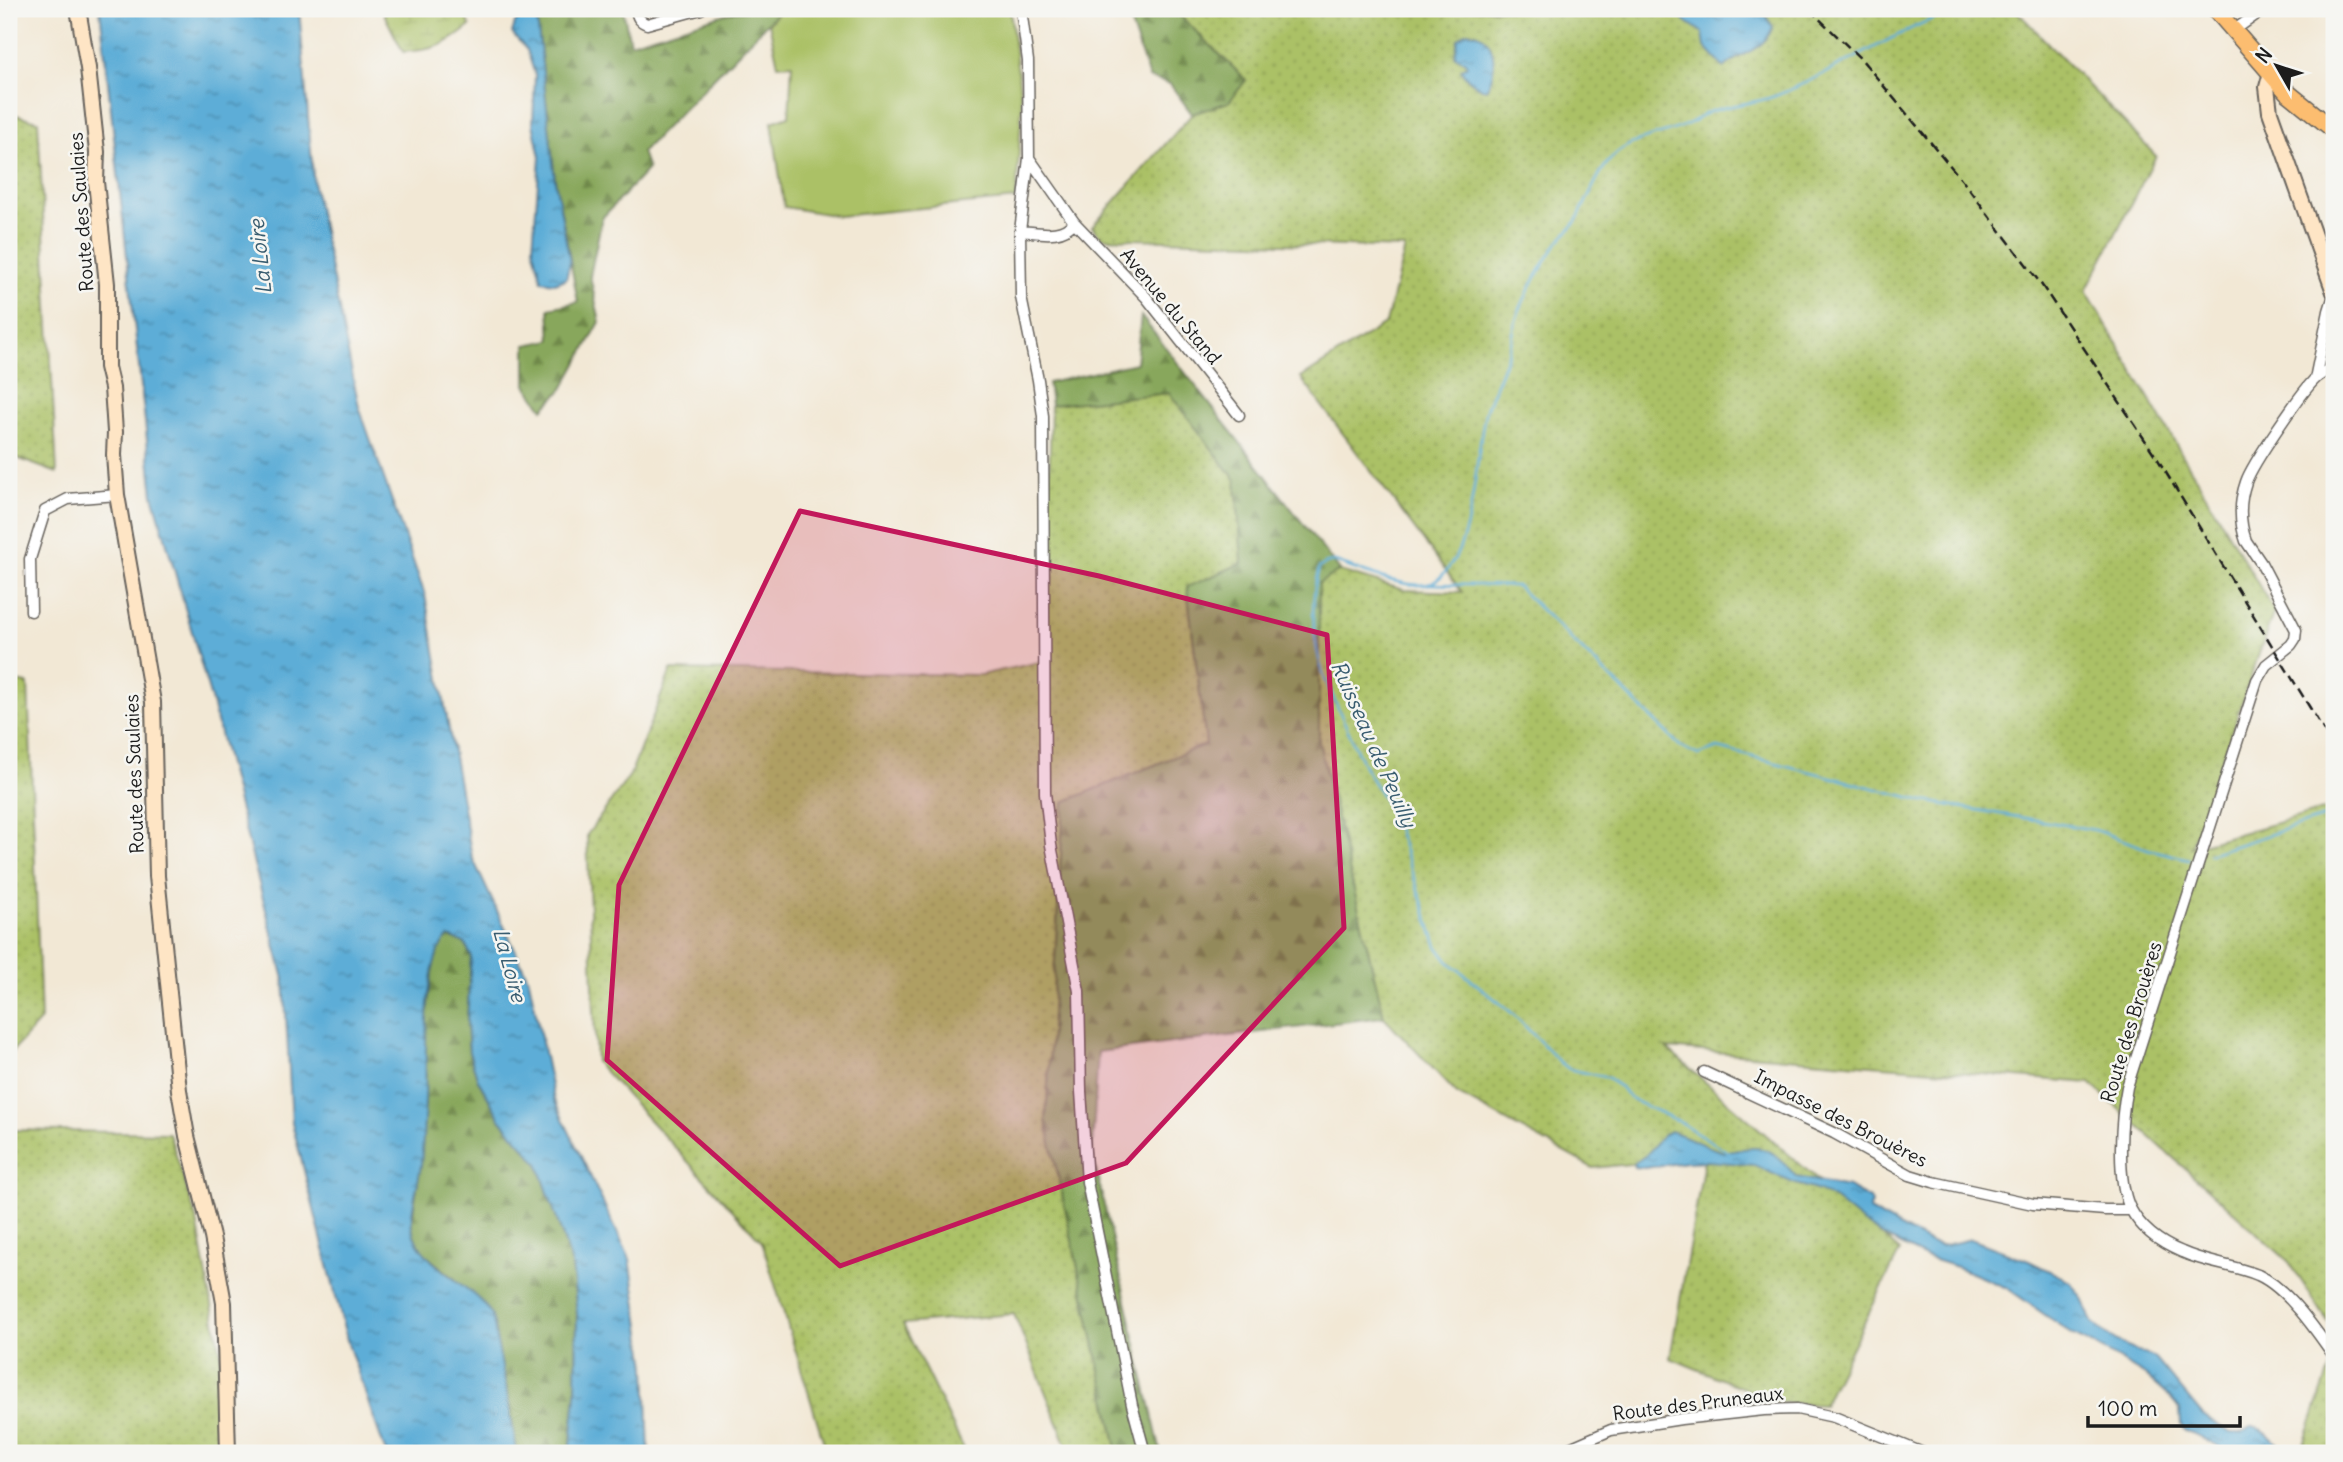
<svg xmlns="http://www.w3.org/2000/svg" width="2343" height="1462" viewBox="0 0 2343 1462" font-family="Delius,sans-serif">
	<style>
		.grass { fill: url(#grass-dots); stroke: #646e41; stroke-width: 2 }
		.forest { fill: url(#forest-firs); stroke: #52623c; stroke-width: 2 }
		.wetland { fill: url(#wetland-marsh); stroke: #646e41; stroke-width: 2 }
		.garden { fill: #abc166; stroke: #646e41; stroke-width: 2 }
		.water { fill: url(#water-ripples); stroke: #3c647a; stroke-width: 2 }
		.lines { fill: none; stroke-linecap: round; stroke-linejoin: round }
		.stream { stroke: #5dadd7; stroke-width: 2.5 }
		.street-casing { stroke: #67635d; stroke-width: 13 }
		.secondary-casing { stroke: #67635d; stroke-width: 18 }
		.primary-casing { stroke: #67635d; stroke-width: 19 }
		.street { stroke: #fff; stroke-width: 10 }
		.secondary { stroke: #fee5c5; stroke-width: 14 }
		.primary { stroke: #fcbd6f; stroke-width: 16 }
		.rail { stroke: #1c1c1c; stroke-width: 2.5; stroke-dasharray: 10 5; stroke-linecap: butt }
		.marked { fill: #c2185b; fill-opacity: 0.2; stroke: #c2185b; stroke-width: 5; stroke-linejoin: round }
		.labels { text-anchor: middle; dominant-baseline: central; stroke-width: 5; stroke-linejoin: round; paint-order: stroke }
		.street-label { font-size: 19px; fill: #1c1c1c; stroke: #f6f6f2 }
		.water-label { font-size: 21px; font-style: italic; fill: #395d70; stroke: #f6f6f2 }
	</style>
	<defs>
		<pattern id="grass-dots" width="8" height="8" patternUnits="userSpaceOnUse" patternTransform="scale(1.75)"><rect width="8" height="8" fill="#abc166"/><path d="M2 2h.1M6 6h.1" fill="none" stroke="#93a558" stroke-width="1.8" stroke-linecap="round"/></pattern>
		<pattern id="forest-firs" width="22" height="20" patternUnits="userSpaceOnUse" patternTransform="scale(1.75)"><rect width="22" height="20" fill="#88a75b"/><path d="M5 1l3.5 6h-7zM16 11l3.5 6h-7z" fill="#6e874a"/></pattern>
		<pattern id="wetland-marsh" width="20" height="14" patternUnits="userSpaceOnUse" patternTransform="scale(1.75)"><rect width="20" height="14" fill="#abc166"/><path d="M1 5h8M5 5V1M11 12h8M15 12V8" fill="none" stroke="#93a558"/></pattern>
		<pattern id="water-ripples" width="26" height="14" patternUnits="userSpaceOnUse" patternTransform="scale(1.75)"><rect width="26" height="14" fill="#5dadd7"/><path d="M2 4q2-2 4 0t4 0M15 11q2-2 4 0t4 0" fill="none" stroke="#4c8cae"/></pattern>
	</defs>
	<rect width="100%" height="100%" fill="#f6f6f2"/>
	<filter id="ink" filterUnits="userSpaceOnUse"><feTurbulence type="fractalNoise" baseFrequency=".0143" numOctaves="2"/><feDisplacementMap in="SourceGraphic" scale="14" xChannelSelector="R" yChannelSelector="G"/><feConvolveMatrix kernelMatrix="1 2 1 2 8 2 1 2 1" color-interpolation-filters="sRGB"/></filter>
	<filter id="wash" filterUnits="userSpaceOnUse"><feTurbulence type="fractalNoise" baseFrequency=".00686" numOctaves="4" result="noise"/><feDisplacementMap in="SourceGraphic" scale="28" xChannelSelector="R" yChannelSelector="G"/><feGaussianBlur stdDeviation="1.57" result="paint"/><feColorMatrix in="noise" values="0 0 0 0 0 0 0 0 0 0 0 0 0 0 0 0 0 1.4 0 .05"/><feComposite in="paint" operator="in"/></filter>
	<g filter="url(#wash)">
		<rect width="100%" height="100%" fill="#f2e8d5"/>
		<path class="grass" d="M1173,9H2015L2156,156L2086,291L2274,611L2191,847L2334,807V1331L2289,1262L2090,1083L1666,1048L1900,1251L1823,1405L1777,1402L1670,1358L1705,1156L1593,1168L1457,1094L1384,1017L1319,742V583L1340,571L1404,590L1462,592L1301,378L1386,323L1405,248L1102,238L1092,227L1192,114L1228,102L1246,80Z
			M9,113L38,121L57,473L9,455Z
			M1169,393L1236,480L1243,563L1187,587L1206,744L1064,802L1046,1120L1118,1453H1070L1014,1314L903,1324L966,1453H827L762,1242L596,1062L587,835L630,775L671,670L980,675L1045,661L1051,405Z
			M9,681L28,684L41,1020L9,1055Z
			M9,1130L169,1133L197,1221L222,1361L224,1453H9Z
			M2334,1356V1453H2301Z"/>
		<path class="forest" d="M530,9H623L630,43L742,9H781L642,152L648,169L602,218L590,276L600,322L563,389L543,409L526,385V345L551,340L549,308L578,302L555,180L537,19L526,12Z
			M1126,9H1173L1246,80L1229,102L1192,114L1170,84L1149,78Z
			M1141,316L1340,571L1319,583V742L1384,1017L1098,1052L1092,1153L1161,1453H1118L1046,1120L1064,802L1206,744L1187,587L1242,563L1236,480L1169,393L1051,405L1048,383L1136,363Z
			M449,937L465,943L471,956L467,1022L469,1052L478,1080L501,1120L538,1163L572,1264L577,1314L576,1396L570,1453H517L505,1378L454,1278L420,1251L411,1227L420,1167L425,1101L426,1023L430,987L434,961L442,941Z"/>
		<path class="wetland" d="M385,9H464L470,26C446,46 433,50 403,52L384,14Z"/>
		<path class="garden" d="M782,9H1010L1022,105L1016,199L839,216L784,207L772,122L789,116L792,64L778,65L769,23Z"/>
		<path class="water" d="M100,9H299L314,187L359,407L425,595L472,857L529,980L554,1100L630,1259L646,1366L649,1453H570L576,1396L577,1314L572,1264L538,1163L501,1120L478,1080L469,1052L467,1022L471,956L465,943L449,937C421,955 427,1068 425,1102C424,1123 423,1144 421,1165C419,1182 409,1214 412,1228C419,1265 469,1282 490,1312C494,1319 495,1330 496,1338C505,1376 511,1415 517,1453H386L348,1344L292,1123L284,979L211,699L153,495Z
			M1668,9H1753L1767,17L1773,27C1760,55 1745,48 1724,68L1705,47L1703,33Z
			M526,12L537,19L555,180L570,262L566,279L555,283L542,281L533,247L540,157L533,124L535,75L527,50L512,33L515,23Z
			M1467,32C1497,31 1499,71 1486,89C1476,88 1465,78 1461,69L1467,66L1465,61L1455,56L1458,39Z
			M1670,1131C1688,1137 1704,1146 1721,1151C1729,1154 1735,1150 1743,1149C1773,1144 1779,1159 1797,1177L1848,1187L1870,1199L1872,1204L1869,1210L1930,1243L1941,1246L1971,1239L2029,1261L2060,1276L2071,1283L2082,1298L2092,1322L2106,1334L2127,1347L2155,1358L2203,1416L2231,1433H2241L2252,1426C2268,1432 2276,1441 2285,1453C2269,1453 2251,1456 2235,1453C2216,1450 2203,1434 2185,1431L2181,1425L2180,1409L2170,1397L2145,1375L2105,1351L2072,1334L2007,1288L1957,1267L1925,1257L1885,1237L1861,1221L1835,1200L1819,1191L1793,1183L1754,1165L1708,1161L1686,1162L1645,1168L1634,1167L1633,1164C1638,1159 1644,1158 1648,1153C1656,1145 1659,1136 1670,1131Z"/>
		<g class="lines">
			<path class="stream" d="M1432,584L1517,586L1680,746L1698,755L1718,748L1924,801L2095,830L2148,849L2189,859
				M2209,854L2334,814
				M1730,1153L1678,1121L1633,1100L1609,1078L1569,1069L1560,1062L1512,1013L1448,961L1437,946L1392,813L1364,766L1324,677C1313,643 1309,602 1319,568L1326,563L1335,562C1356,569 1413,592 1432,583C1477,560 1474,453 1486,410C1492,392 1501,374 1507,356C1512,345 1513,332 1516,320C1524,296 1542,266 1556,245C1562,236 1571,230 1576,221C1589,199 1597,170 1617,153C1638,136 1667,135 1690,123C1697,120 1702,115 1709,112C1730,104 1754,104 1775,96C1838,71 1894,32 1957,9"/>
		</g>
	</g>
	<g filter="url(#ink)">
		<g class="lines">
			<g class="street-casing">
				<path id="street" d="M636,9C637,17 639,21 647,24L701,9
					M1021,9L1028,61L1029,158L1020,231L1021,297L1038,380L1043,416L1045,793L1051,845L1079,991L1081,1091L1087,1182L1132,1405L1145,1453
					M2233,31L2257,14L2269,9
					M1029,158L1074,222L1146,297L1239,415
					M1020,231C1039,232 1061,239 1074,222
					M2334,366C2328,370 2321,374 2316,378C2302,391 2252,464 2246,482C2239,502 2239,521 2246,541L2261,563L2296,630L2295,639L2291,645L2266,665L2257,680L2127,1087C2121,1117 2116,1179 2130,1208C2141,1229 2160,1243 2182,1252C2206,1263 2233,1265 2258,1275C2287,1288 2316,1330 2334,1356
					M2315,379L2329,311L2334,295
					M31,611L30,559L45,511L68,499L117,495
					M1704,1072L1834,1133L1910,1175L1933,1182L2033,1204L2105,1210H2131
					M1558,1453L1611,1430L1681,1419L1764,1410L1797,1409L1834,1417L1923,1453"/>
			</g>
			<g class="secondary-casing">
				<path id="secondary" d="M78,9L88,68L97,152L96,182L107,284V367L112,388L115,432L114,455L117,495L153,702L157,876L179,1090L187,1136L212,1237L224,1303L228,1453
					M2270,76L2267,87L2270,112L2334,292"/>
			</g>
			<g class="primary-casing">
				<path id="primary" d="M2215,9L2287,92L2334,130"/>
			</g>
			<use href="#street" class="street"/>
			<use href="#secondary" class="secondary"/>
			<use href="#primary" class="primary"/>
			<path class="rail" d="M1809,9L1862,60L1962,180L2041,284L2157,458L2334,747"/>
		</g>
	</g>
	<path class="marked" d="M800,511L1099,576L1327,635L1344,928L1126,1163L840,1266L607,1060L619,885Z"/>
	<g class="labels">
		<g class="street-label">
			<text transform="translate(81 212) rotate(-94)">Route des Saulaies</text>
			<text transform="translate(1171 306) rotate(50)">Avenue du Stand</text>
			<text transform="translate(134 774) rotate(-92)">Route des Saulaies</text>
			<text transform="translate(2131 1022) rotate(-73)">Route des Brouères</text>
			<text transform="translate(1841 1118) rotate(27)">Impasse des Brouères</text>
			<text transform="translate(1698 1403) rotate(-7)">Route des Pruneaux</text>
		</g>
		<g class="water-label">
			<text transform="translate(260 257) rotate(-96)">La Loire</text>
			<text transform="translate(1374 744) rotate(66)">Ruisseau de Peuilly</text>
			<text transform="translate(510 965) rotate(75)">La Loire</text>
		</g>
	</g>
	<rect width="2343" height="1462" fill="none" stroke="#f6f6f2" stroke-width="35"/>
	<g transform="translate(2277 66) rotate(309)" stroke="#f6f6f2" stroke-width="5" paint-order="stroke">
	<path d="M0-5L12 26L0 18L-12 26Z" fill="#1c1c1c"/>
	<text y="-10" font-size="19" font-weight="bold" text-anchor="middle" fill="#1c1c1c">N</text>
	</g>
	<path d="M2088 1416v10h152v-10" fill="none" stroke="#1c1c1c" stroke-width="3.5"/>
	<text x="2098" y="1416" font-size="21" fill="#1c1c1c" stroke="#f6f6f2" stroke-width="5" paint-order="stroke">100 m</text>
</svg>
